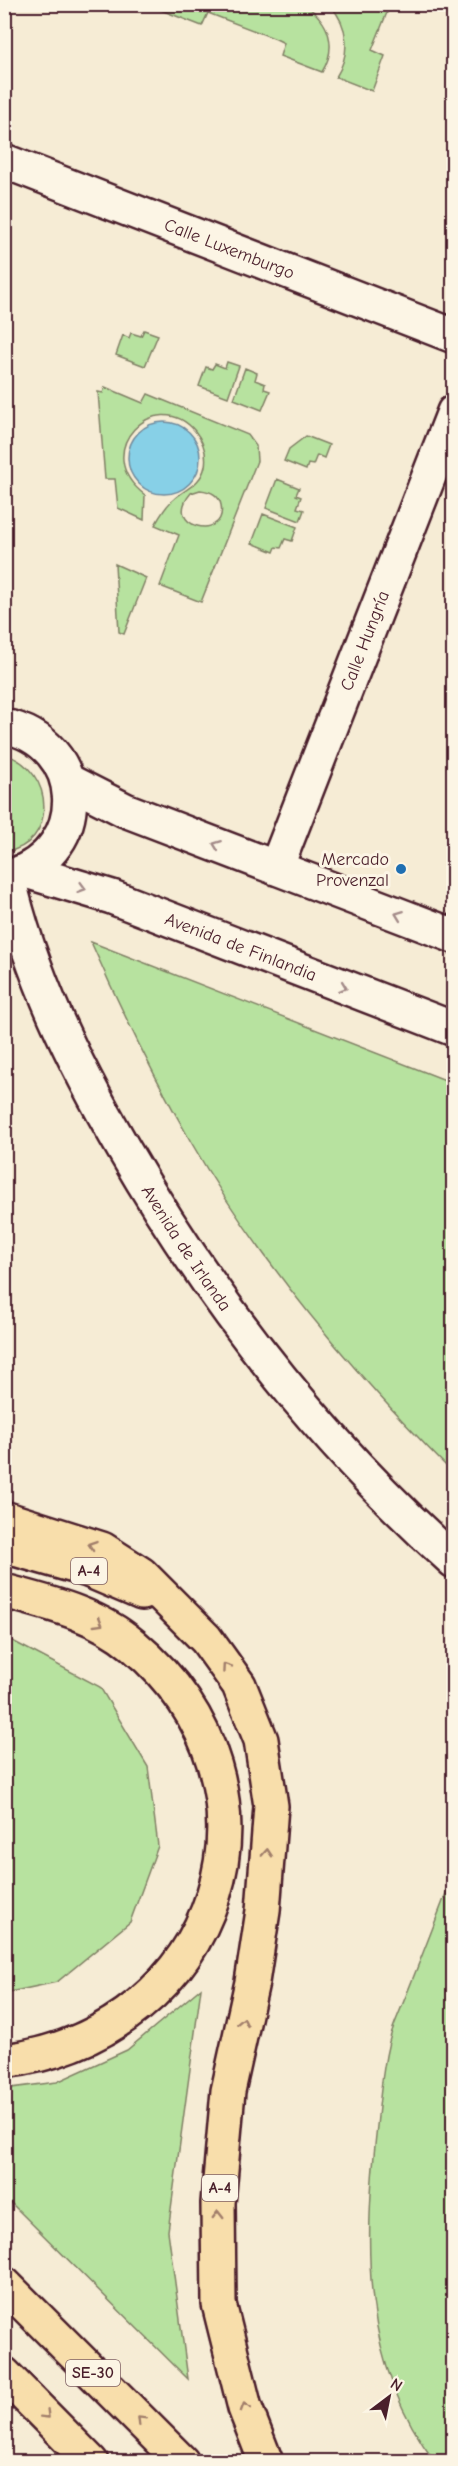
<svg xmlns="http://www.w3.org/2000/svg" width="458" height="2466" viewBox="0 0 458 2466" font-family="'Comic Neue',sans-serif">
	<style>
		.green { fill: #b7e29f; stroke: #808065; stroke-width: 1.5; fill-rule: evenodd }
		.water { fill: #87d0e7; stroke: #6f899c; stroke-width: 1.5 }
		.lines { fill: none; stroke-linecap: round; stroke-linejoin: round }
		.street-casing { stroke: #4a1f2b; stroke-width: 38 }
		.secondary-casing { stroke: #4a1f2b; stroke-width: 38 }
		.highway-casing { stroke: #4a1f2b; stroke-width: 38 }
		.street { stroke: #fcf5e5; stroke-width: 33 }
		.secondary { stroke: #fcf5e5; stroke-width: 33 }
		.highway { stroke: #f8deab; stroke-width: 33 }
		.oneway { stroke: #a38a88 }
		.oneway2 { stroke: #a17e6b }
		.poi-dot { fill: #1f6fb2; stroke: #fcf5e5; stroke-width: 2 }
		.labels { text-anchor: middle; dominant-baseline: central; stroke-width: 6; stroke-linejoin: round; paint-order: stroke }
		.shield { fill: #fcf5e5; stroke: #7f5f63; stroke-width: 1.5 }
		.shield-label { font-size: 16px; font-weight: bold; fill: #4a1f2b }
		.street-label { font-size: 18px; fill: #4a1f2b; stroke: #fcf5e5 }
		.poi-label { font-size: 18px; fill: #4a1f2b; stroke: #fcf5e5; text-anchor: end }
	</style>
	<rect width="100%" height="100%" fill="#f6ecd5"/>
	<filter id="ink" filterUnits="userSpaceOnUse"><feTurbulence type="fractalNoise" baseFrequency=".0167" numOctaves="2"/><feDisplacementMap in="SourceGraphic" scale="12" xChannelSelector="R" yChannelSelector="G"/><feConvolveMatrix kernelMatrix="1 2 1 2 8 2 1 2 1" color-interpolation-filters="sRGB"/></filter>
	<g filter="url(#ink)">
		<path class="green" d="M148,5H305C329,21 338,46 322,72L280,56L284,43L276,39L208,13L202,26Z
			M330,5H390L372,50L385,56L372,91L336,77C351,53 349,26 330,5Z
			M144,330L158,335L145,366L116,355L123,335L129,338L131,333L141,336Z
			M227,362L239,366L228,397L199,386L206,367L212,369L215,364L225,368Z
			M245,368L257,373L255,380L265,384L264,389L270,391L262,410L234,399Z
			M105,387L143,403L148,394L248,435L256,446L257,461L201,602L160,586L179,535L155,525C160,516 166,505 174,499C186,488 201,485 205,466C207,454 203,441 195,431C157,385 87,451 145,495L144,520L118,508L115,479H105L98,392L103,393ZM200,490C210,491 219,494 221,505C228,542 161,528 191,493Z
			M306,436L329,445L324,458L317,455L313,465L308,464L306,470L284,461L289,449Z
			M277,479L299,488L296,495L301,497L297,508L304,510L300,521L266,508Z
			M263,514L297,527L292,541L285,539L281,548L276,547L274,552L252,543Z
			M115,564L146,578L124,634L119,632Z
			M4,754C57,770 57,845 5,852Z
			M91,942L453,1083V1473C354,1374 261,1264 191,1142C154,1077 121,1010 91,942Z
			M5,1637L100,1687L148,1767L158,1846L130,1922L57,1982L5,1993Z
			M453,1875L454,2461L435,2462C360,2362 364,2244 377,2126C380,2098 384,2049 395,2023C415,1974 434,1925 453,1875Z
			M201,1988L168,2231L188,2379L5,2197L4,2089L57,2082L127,2050Z"/>
		<path class="water" d="M128 458a36 36 0 1 1 72 0a36 36 0 1 1-72 0Z"/>
		<g class="lines">
			<g class="street-casing">
				<g id="street">
					<path id="s1" d="M4,161L454,336"/>
					<path id="s2" d="M276,868L454,412"/>
				</g>
			</g>
			<g class="secondary-casing">
				<g id="secondary">
					<path d="M4,726C88,743 92,849 12,876"/>
					<path d="M68,781L125,810L454,936"/>
					<path id="s3" d="M26,871L112,897L454,1029"/>
					<path id="s4" d="M8,877C30,974 74,1063 123,1148C212,1302 321,1442 454,1561"/>
				</g>
			</g>
			<g class="highway-casing">
				<path id="highway" d="M4,1518L102,1549L141,1574L206,1639L239,1685L261,1740L271,1806L263,1911L252,1982L228,2091L218,2203L219,2304L245,2408L266,2462
					M4,1546L88,1570L142,1593
					M4,1591C49,1603 97,1614 133,1645C302,1786 221,2034 4,2061
					M4,2284L182,2462
					M4,2374L91,2462"/>
			</g>
			<use href="#street" class="street"/>
			<use href="#secondary" class="secondary"/>
			<use href="#highway" class="highway"/>
		</g>
		<defs><path id="oneway-chevron" d="M-2-3.5L2.5 0L-2 3.5" fill="none" stroke-width="1.6" stroke-linecap="round" stroke-linejoin="round" transform="scale(1.5)"/></defs>
		<g class="oneway">
			<use href="#oneway-chevron" transform="translate(217 845) rotate(-159)"/>
			<use href="#oneway-chevron" transform="translate(82 888) rotate(16)"/>
			<use href="#oneway-chevron" transform="translate(399 915) rotate(-159)"/>
			<use href="#oneway-chevron" transform="translate(343 987) rotate(21)"/>
		</g>
		<g class="oneway2">
			<use href="#oneway-chevron" transform="translate(92 1545) rotate(-161)"/>
			<use href="#oneway-chevron" transform="translate(99 1623) rotate(31)"/>
			<use href="#oneway-chevron" transform="translate(226 1667) rotate(-125)"/>
			<use href="#oneway-chevron" transform="translate(267 1853) rotate(-86)"/>
			<use href="#oneway-chevron" transform="translate(243 2022) rotate(-78)"/>
			<use href="#oneway-chevron" transform="translate(218 2215) rotate(-90)"/>
			<use href="#oneway-chevron" transform="translate(245 2407) rotate(-107)"/>
			<use href="#oneway-chevron" transform="translate(46 2415) rotate(45)"/>
			<use href="#oneway-chevron" transform="translate(141 2420) rotate(-135)"/>
		</g>
	</g>
	<circle class="poi-dot" cx="401" cy="869" r="6"/>
	<g class="labels">
		<g class="shield">
			<rect x="71" y="1558" width="36" height="26" rx="4.5"/>
			<rect x="202" y="2175" width="36" height="26" rx="4.5"/>
			<rect x="66" y="2360" width="54" height="26" rx="4.5"/>
		</g>
		<g class="shield-label">
			<text x="89" y="1571">A-4</text>
			<text x="220" y="2188">A-4</text>
			<text x="93" y="2373">SE-30</text>
		</g>
		<g class="street-label">
			<text stroke="none"><textPath href="#s1" startOffset="242">Calle Luxemburgo</textPath></text>
			<text stroke="none"><textPath href="#s2" startOffset="244">Calle Hungría</textPath></text>
			<text stroke="none"><textPath href="#s3" startOffset="228">Avenida de Finlandia</textPath></text>
			<text stroke="none"><textPath href="#s4" startOffset="414">Avenida de Irlanda</textPath></text>
		</g>
		<g class="poi-label">
			<text x="389" y="859">Mercado<tspan x="389" dy="21">Provenzal</tspan></text>
		</g>
	</g>
	<rect width="458" height="2466" fill="none" stroke="#fcf5e5" stroke-width="24"/>
	<rect x="12" y="12" width="434" height="2442" fill="none" stroke="#4a1f2b" stroke-width="2" filter="url(#ink)"/>
	<g transform="translate(389 2397) rotate(32)" stroke="#fcf5e5" stroke-width="4.5" paint-order="stroke">
	<path d="M0-4.5L10 22L0 15L-10 22Z" fill="#4a1f2b"/>
	<text y="-9" font-size="16" font-weight="bold" text-anchor="middle" fill="#4a1f2b">N</text>
	</g>
</svg>
